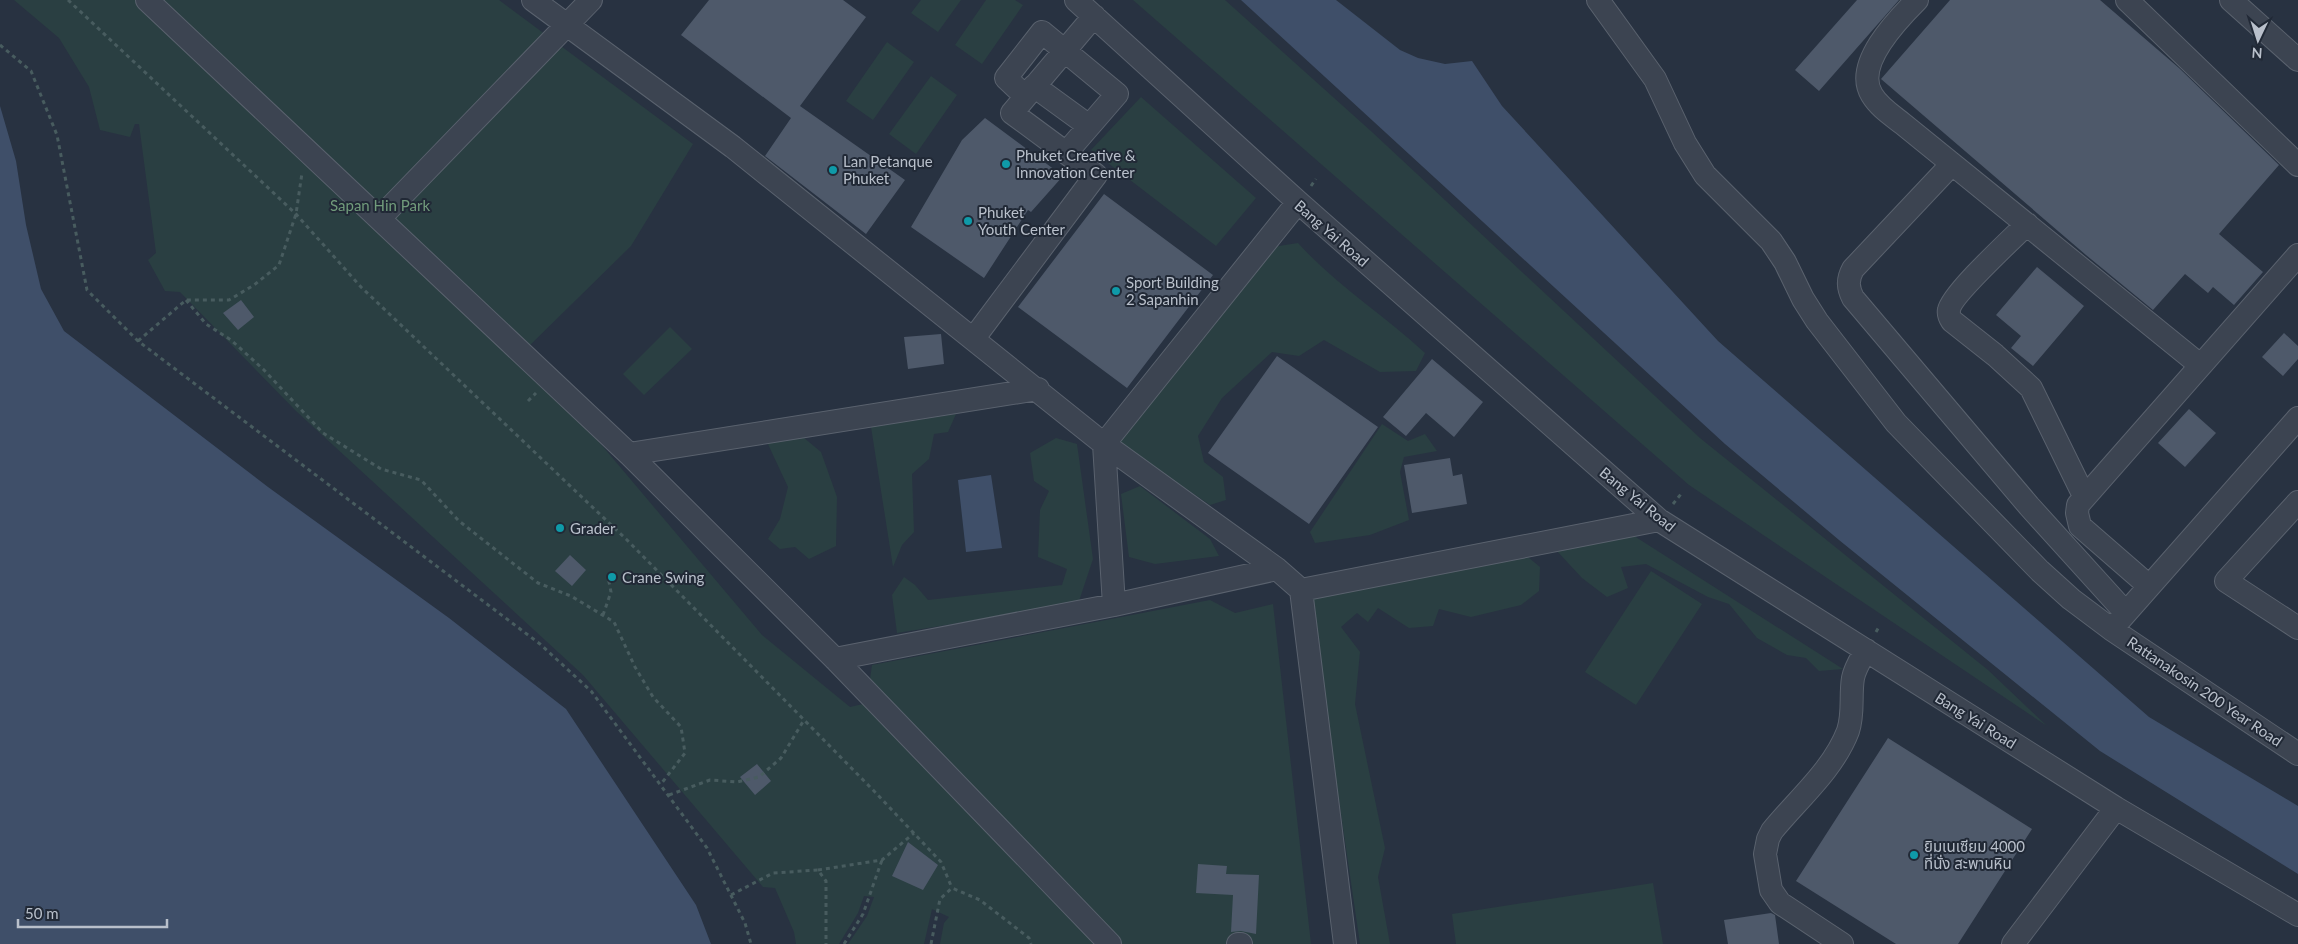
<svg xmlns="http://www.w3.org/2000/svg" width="2298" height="944" viewBox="0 0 2298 944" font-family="Lato,'Noto Sans Thai',sans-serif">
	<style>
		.green { fill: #2a3f42 }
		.water { fill: #3f4f69 }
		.building { fill: #4e596a }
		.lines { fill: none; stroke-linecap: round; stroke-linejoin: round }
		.minor-casing { stroke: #5a626e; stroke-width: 24 }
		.path { stroke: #485c5f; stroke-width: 3; stroke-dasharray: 4 4; stroke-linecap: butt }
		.minor { stroke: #3c4451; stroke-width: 22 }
		.culture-dot { fill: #0f9aa8; stroke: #212936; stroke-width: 2 }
		.labels { text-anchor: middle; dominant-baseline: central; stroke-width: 4; stroke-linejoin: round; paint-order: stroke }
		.poi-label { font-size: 15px; fill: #b9c0cb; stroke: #212936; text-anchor: start }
		.park-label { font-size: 15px; fill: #719b7b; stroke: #212936 }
		.street-label { font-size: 15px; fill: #b9c0cb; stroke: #212936 }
	</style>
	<rect width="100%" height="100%" fill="#283241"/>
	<path class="green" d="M14,0H499L693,144L631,246L523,352L762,635L850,707L888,698L870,679L872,665L1210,600L1235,613L1273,604L1311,944H940L944,923L949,917L932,909L924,944H848L867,916L874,897L864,896L858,913L839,944H796L794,932L775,888L763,887L583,675L296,411L180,292L165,291L148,260L156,253L139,124H135L130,137L100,130L89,87L59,38Z
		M921,0H961L938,32L911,13Z
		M986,0H1015L1023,5L982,64L955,45Z
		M1133,0H1225L1372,132L1700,438L1988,670L2047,726L1689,485Z
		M887,42L914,62L873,120L846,101Z
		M931,76L957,95L916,154L889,134Z
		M1141,97L1256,198L1216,246L1091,150Z
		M1298,243C1336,285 1384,315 1425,353L1416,371L1380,372L1324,340L1299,356L1272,352L1222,398L1198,436L1204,462L1223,477L1226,500L1210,505L1118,443L1273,247Z
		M670,327L692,349L644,395L623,374Z
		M956,414L948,432L934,434L929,459L912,474L914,532L902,545L893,567L871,427Z
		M1382,424L1408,441L1425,434L1437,451L1404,457L1400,472L1409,520L1370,535L1315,543L1310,532Z
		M797,432L821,452L837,497L836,546L809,559L795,547L780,549L768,539L780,519L788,487L766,440Z
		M1056,438L1077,444L1093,559L1078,604L897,633L892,595L904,577L915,585L928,600L1062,585L1067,569L1038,557L1040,510L1049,491L1034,481L1030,453Z
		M1140,486L1210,539L1219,556L1155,564L1129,557L1121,494Z
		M1631,534L1843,669L1819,671L1806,658L1787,655L1757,638L1729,604L1708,597L1646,564L1621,567L1628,588L1607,597L1582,578L1556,550Z
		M1523,553L1540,567L1539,591L1521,605L1471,617L1439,609L1433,626L1409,628L1378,608L1368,622L1357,613L1341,627L1360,652L1355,704L1385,848L1378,877L1390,944H1360L1309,595Z
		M1651,571L1702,604L1636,705L1585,672Z
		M1653,883L1663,944H1456L1452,914Z"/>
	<path class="water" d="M1241,0H1336L1400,50L1418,58L1445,64L1472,61L1502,106L1718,341L2149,717L2298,806V874L2100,751L1839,540L1725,444Z
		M0,106L16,161L26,225L41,289L64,331L268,487L449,618L566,709L696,905L711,944H0Z
		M991,475L1002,548L966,552L958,480Z"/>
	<path class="building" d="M709,0H843L866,17L800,106L905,180L866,234L765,156L791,118L681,35Z
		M1857,0H1899L1819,91L1795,70Z
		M1950,0H2100L2179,68L2279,165L2219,234L2263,272L2234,305L2213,287L2208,293L2185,274L2153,310L2086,255L1881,79Z
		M985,118L1063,176L1031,212L1028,210L984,278L911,227L962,140Z
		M1104,194L1213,275L1127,388L1018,307Z
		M2037,267L2084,306L2033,366L2011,348L2021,336L1996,315Z
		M241,300L254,317L238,330L223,313Z
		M2284,333L2298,346V359L2283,376L2262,357Z
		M941,334L944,364L908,369L904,337Z
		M1277,356L1378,427L1309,524L1208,453Z
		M1432,359L1483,402L1454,437L1426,413L1406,436L1383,417Z
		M2189,409L2216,433L2185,467L2158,443Z
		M1450,458L1453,476L1462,474L1467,504L1412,513L1404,465Z
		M570,555L586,570L572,586L555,571Z
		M1888,738L2032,829L1958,944H1896L1796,881Z
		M757,764L771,781L755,795L740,777Z
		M908,842L938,865L923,890L892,876Z
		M1198,864L1227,866L1226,874L1259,875L1256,934L1241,931L1231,932L1233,895L1196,893Z
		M1771,913L1775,915L1779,944H1728L1724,920Z"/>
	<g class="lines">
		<g class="minor-casing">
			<path id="minor" d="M147,0L629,454L835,659L1110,944
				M533,0L733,147L1104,444L1277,569L1301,590L1345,944
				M1076,0L1298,202L1659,520L2116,808L2298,915
				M1598,0L1655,79L1685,143L1705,175L1771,241L1785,262L1803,299L1817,321L1896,423L2040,571L2071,599L2111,629L2298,754
				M1917,0C1897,20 1853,65 1872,95C1879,107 1893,116 1903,124L2200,365
				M2127,0L2298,165
				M2231,0L2298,60
				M1034,86L1089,126
				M1025,96L1006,78L1042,32L1117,94L1066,153
				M1952,164L1853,269C1847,280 1848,288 1853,298L2029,506L2125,612
				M380,218L591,0
				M2027,224C2013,238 1951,295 1949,310C1948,314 1950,318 1952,321L1995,355L2031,388L2084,496
				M974,338L1096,175L1012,113L1094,16
				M629,454L1038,389
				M2298,502L2226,581L2298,628
				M2149,586L2080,526L2077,513L2078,505L2298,255
				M1301,590L1659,520
				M1114,605L1104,444L1298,202
				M2117,623L2298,418
				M835,659L1114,605L1277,569
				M1238,944H1241
				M1842,944L1780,903L1771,890L1765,854L1768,839L1772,831C1798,799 1833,770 1848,731C1854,713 1850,696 1853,678C1855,668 1861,659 1866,650
				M2013,944L2116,808"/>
		</g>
		<path class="path" d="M68,0L296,214L361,287L627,540L874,791L941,862L952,888
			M0,45L31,71L57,135L87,290L138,341L540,644L591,691L707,848L745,923L751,944
			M1311,186L1316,179
			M186,300L206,324L231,340L263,369L323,433L381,469L421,480L459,521L538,583L571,596L614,622L635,667L653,697L681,727L685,753L661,784
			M138,341L186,300H229L254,285L279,265L296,214L302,173
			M528,401L536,393
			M1673,504L1681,494
			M603,615L611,592L608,577
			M1876,632L1880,625
			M669,795L710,780L737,782L759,777L781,758L804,720
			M818,870L882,860L914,833
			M731,895L773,873L818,870L826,881V944
			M844,944L863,914L882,860
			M931,944L940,899L952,888L980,900L1029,938L1031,944"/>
		<use href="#minor" class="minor"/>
	</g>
	<g class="culture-dot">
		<circle cx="1006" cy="164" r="5"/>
		<circle cx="833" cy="170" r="5"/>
		<circle cx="968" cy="221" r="5"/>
		<circle cx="1116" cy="291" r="5"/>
		<circle cx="560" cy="528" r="5"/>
		<circle cx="612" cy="577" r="5"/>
		<circle cx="1914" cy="855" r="5"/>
	</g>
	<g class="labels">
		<g class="poi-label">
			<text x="1016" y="155">Phuket Creative &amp;<tspan x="1016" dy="17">Innovation Center</tspan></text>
			<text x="843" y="161">Lan Petanque<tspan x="843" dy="17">Phuket</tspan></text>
			<text x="978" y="212">Phuket<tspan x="978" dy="17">Youth Center</tspan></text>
			<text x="1126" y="282">Sport Building<tspan x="1126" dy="17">2 Sapanhin</tspan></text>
			<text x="570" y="528">Grader</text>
			<text x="622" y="577">Crane Swing</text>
			<text x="1924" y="846">ยิมเนเซียม 4000<tspan x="1924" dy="17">ที่นั่ง สะพานหิน</tspan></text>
		</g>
		<g class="park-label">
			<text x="380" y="205">Sapan Hin Park</text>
		</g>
		<g class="street-label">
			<text transform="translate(1332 233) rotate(41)">Bang Yai Road</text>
			<text transform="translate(1638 499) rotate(39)">Bang Yai Road</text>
			<text transform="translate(2205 691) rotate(34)">Rattanakosin 200 Year Road</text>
			<text transform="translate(1976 720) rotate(32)">Bang Yai Road</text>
		</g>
	</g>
	<g transform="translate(2258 40) rotate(184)" stroke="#212936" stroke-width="4" paint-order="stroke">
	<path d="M0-4L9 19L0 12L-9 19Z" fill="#b9c0cb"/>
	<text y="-8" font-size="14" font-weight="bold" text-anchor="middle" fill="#b9c0cb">N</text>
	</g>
	<path d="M18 919v8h149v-8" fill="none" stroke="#b9c0cb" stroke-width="2.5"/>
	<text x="25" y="919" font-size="15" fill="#b9c0cb" stroke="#212936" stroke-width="4" paint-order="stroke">50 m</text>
</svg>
